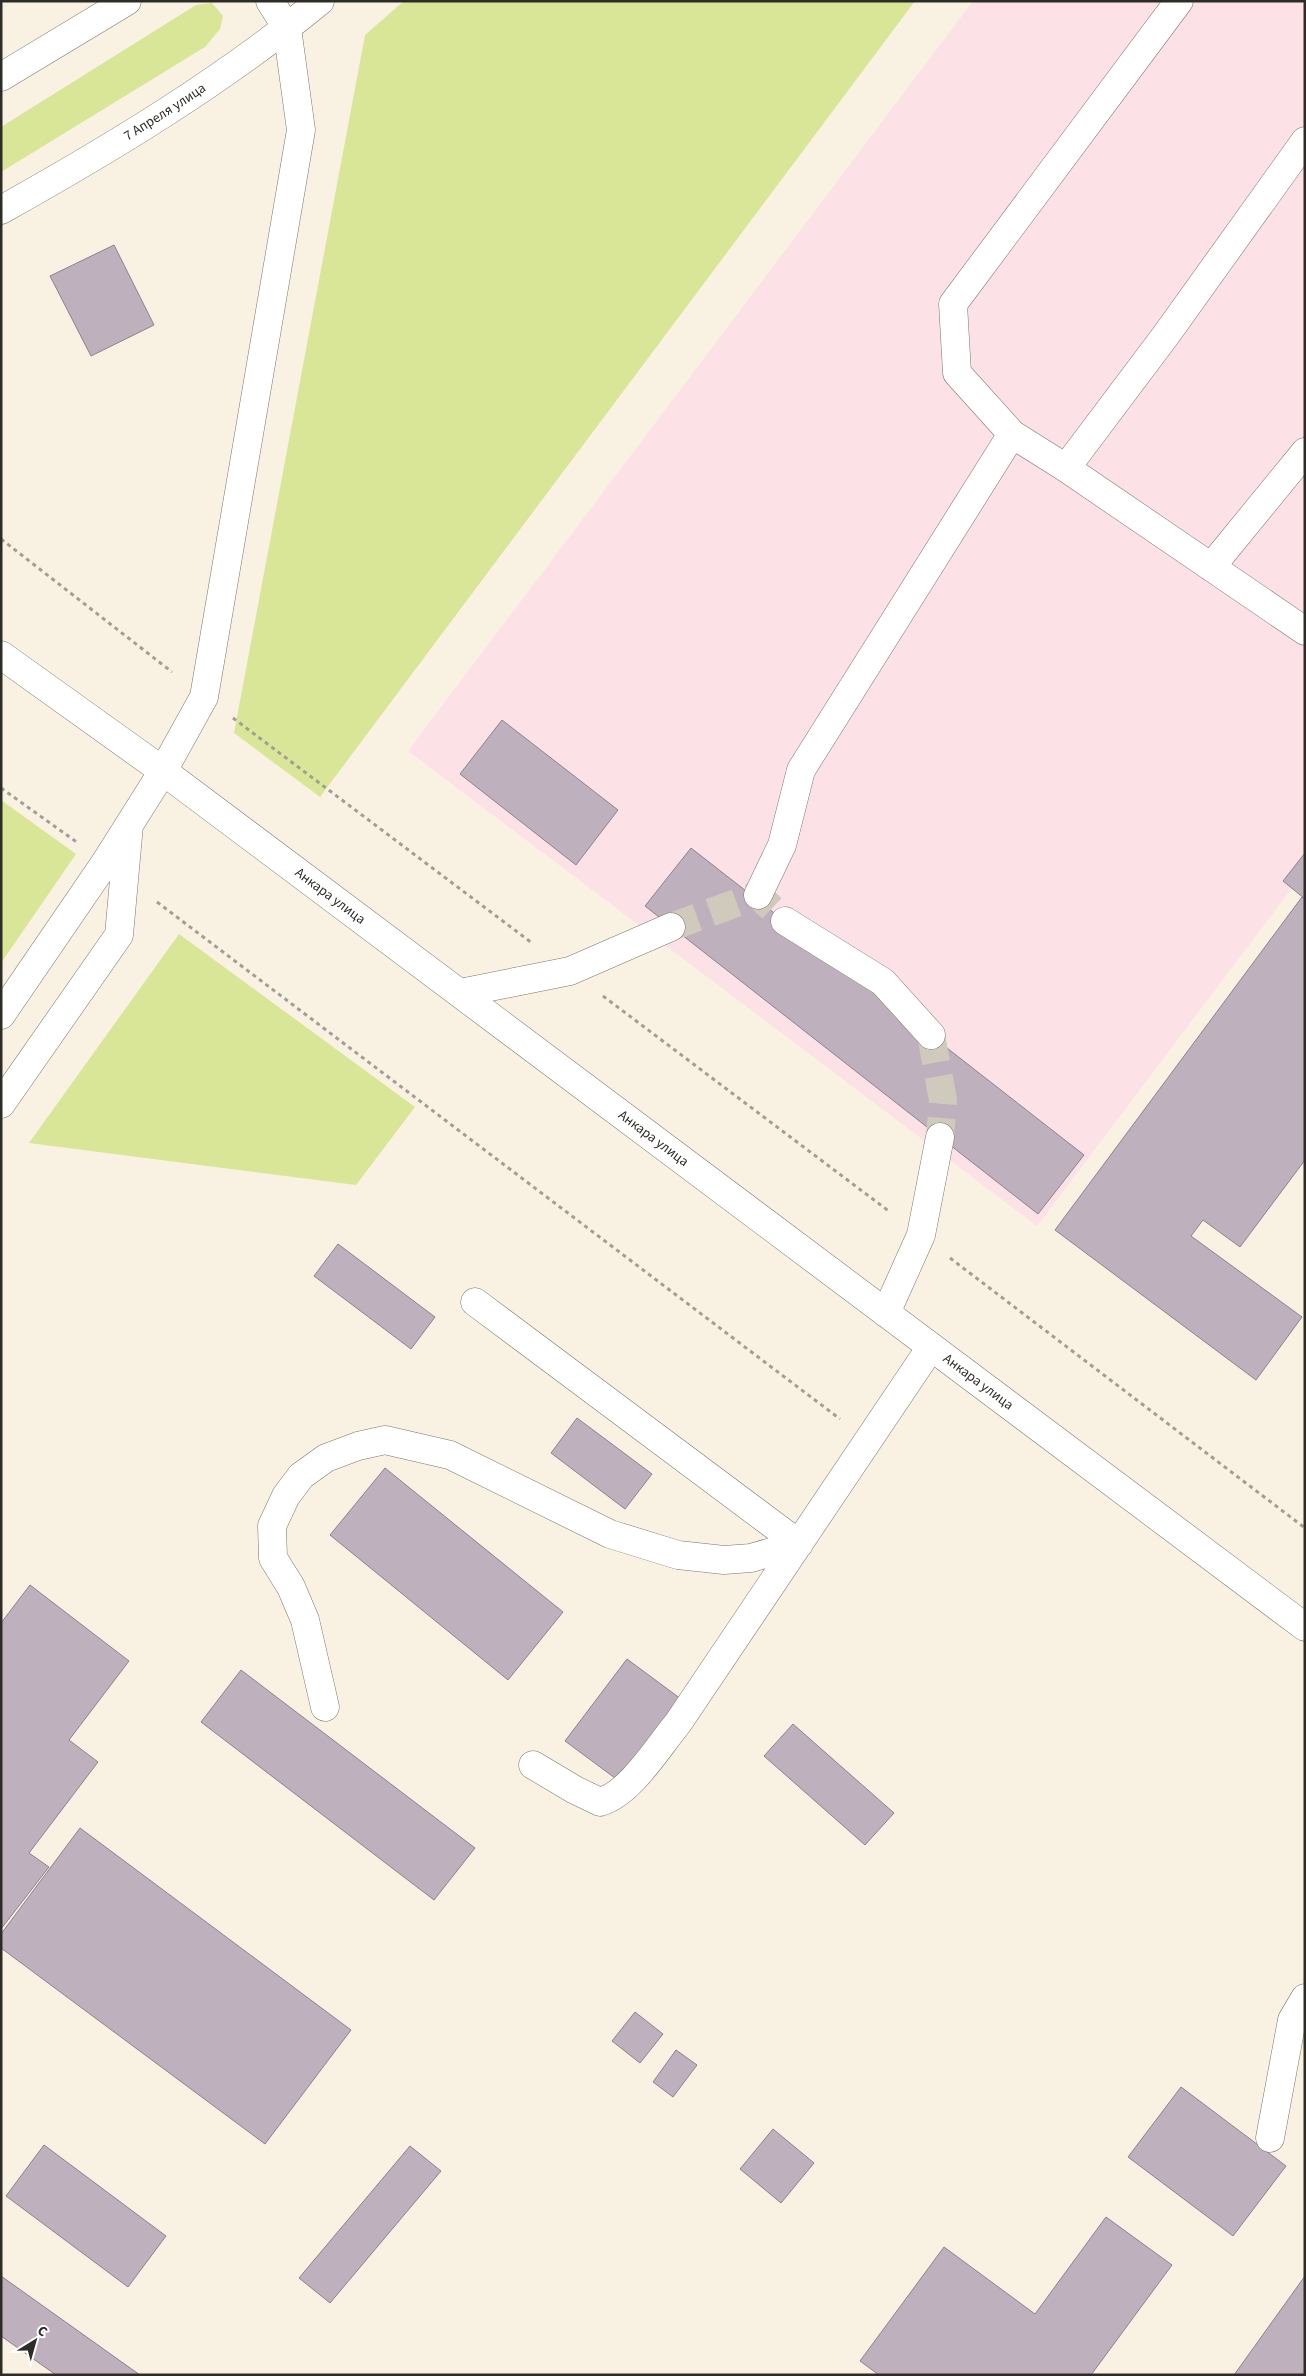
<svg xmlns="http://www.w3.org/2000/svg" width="1306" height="2376" viewBox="0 0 1306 2376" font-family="'Source Sans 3',sans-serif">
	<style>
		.industrial { fill: #fce1e7 }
		.green { fill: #d9e697 }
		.building { fill: #beb1bd; stroke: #8d818c }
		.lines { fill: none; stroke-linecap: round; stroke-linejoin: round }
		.minor-tunnel { stroke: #d0cabd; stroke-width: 28; stroke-dasharray: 28 14; stroke-linecap: butt }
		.minor-casing { stroke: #7b7668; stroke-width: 29 }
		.major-casing { stroke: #7b7668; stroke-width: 29 }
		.path { stroke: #a39e93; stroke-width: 3; stroke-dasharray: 4 4; stroke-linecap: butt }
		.minor { stroke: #fff; stroke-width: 28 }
		.major { stroke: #fff; stroke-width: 28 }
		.labels { text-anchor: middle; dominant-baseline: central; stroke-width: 4; stroke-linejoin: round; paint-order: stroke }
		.street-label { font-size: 14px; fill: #2e2c26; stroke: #fff }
	</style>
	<rect width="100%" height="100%" fill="#f9f2e3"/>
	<path class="industrial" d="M973,1H1305V871L1037,1226L408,751Z"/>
	<path class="green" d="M404,1H915L320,797L234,733L365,35Z
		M212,3L223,16L220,29L205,47L1,172V127L196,5Z
		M1,800L76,854L1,963Z
		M179,934L415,1107L356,1185L29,1143Z"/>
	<path class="building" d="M114,245L154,325L91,356L50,276Z
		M502,720L618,810L576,865L460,774Z
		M691,848L1084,1155L1038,1214L645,906Z
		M1305,853V899L1283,881Z
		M1302,897L1305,899V1160L1240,1247L1203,1220L1191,1236L1302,1317L1256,1380L1055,1230Z
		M338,1244L435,1317L411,1349L314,1276Z
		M577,1418L652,1474L625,1509L551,1453Z
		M385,1468L563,1612L508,1680L330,1535Z
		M30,1585L129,1661L69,1740L98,1762L29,1853L49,1867L1,1929V1623Z
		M627,1659L681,1699L619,1781L565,1741Z
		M241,1670L475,1848L434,1900L201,1722Z
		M793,1724L894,1813L865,1845L764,1756Z
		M80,1828L351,2030L265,2144L1,1948V1934Z
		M635,2012L663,2034L640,2063L612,2041Z
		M676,2050L697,2065L673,2097L653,2082Z
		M1181,2087L1286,2166L1233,2236L1128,2157Z
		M773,2129L814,2163L781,2203L740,2169Z
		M44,2145L166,2236L128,2287L6,2196Z
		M410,2146L441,2171L330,2303L299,2278Z
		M1106,2217L1172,2265L1091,2375H879L860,2361L944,2247L1035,2314Z
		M1,2276L140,2375H56L1,2336Z
		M1305,2276V2375H1234Z"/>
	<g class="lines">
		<path class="minor-tunnel" d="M671,927L758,895L785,921
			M931,1035L943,1100L940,1137"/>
		<g class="minor-casing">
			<path id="minor" d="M1179,1L953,304L957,373L1012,434L1066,468L1305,631
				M1066,468L1166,335L1305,141
				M1211,567L1305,452
				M758,895L782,845L801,770L1012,434
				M785,921L883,982L931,1035
				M460,993L570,971L671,927
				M1,1015L105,863L163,771
				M1,1104L119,935L129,825
				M475,1302L799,1544
				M886,1313L921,1235L940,1137
				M325,1707L305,1620L291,1587L273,1558L272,1526L286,1496L301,1476L326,1458L358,1446L385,1440L450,1455L610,1534L678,1555L724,1560L751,1558L799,1544
				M533,1765L575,1790L600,1802C630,1794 658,1747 678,1723L931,1347
				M1270,2138L1292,2020L1305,1998"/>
		</g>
		<g class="major-casing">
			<g id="major">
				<path d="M1,77L127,1"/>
				<path id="s1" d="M1,210C112,148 221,82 320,1"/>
				<path id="s2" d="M1,655L163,771L1305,1627"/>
				<path d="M163,771L204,697L301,130L287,28L270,1"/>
			</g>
		</g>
		<path class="path" d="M1,539L172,672
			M233,718L532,943
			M1,788L78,843
			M157,902L840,1419
			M603,996L890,1212
			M950,1258L1305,1528"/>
		<use href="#minor" class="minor"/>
		<use href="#major" class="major"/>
	</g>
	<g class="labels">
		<g class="street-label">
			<text stroke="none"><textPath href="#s1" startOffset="191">7 Апреля улица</textPath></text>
			<text stroke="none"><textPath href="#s2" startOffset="408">Анкара улица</textPath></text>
			<text stroke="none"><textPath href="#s2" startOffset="812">Анкара улица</textPath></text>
			<text stroke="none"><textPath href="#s2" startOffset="1218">Анкара улица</textPath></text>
		</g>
	</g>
	<rect width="1306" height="2376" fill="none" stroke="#2e2c26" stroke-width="5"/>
	<g transform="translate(35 2341) rotate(37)" stroke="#ffffff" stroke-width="4" paint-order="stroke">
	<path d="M0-4L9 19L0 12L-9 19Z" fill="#2e2c26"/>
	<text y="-8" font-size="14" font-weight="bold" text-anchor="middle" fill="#2e2c26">С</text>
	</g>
</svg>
